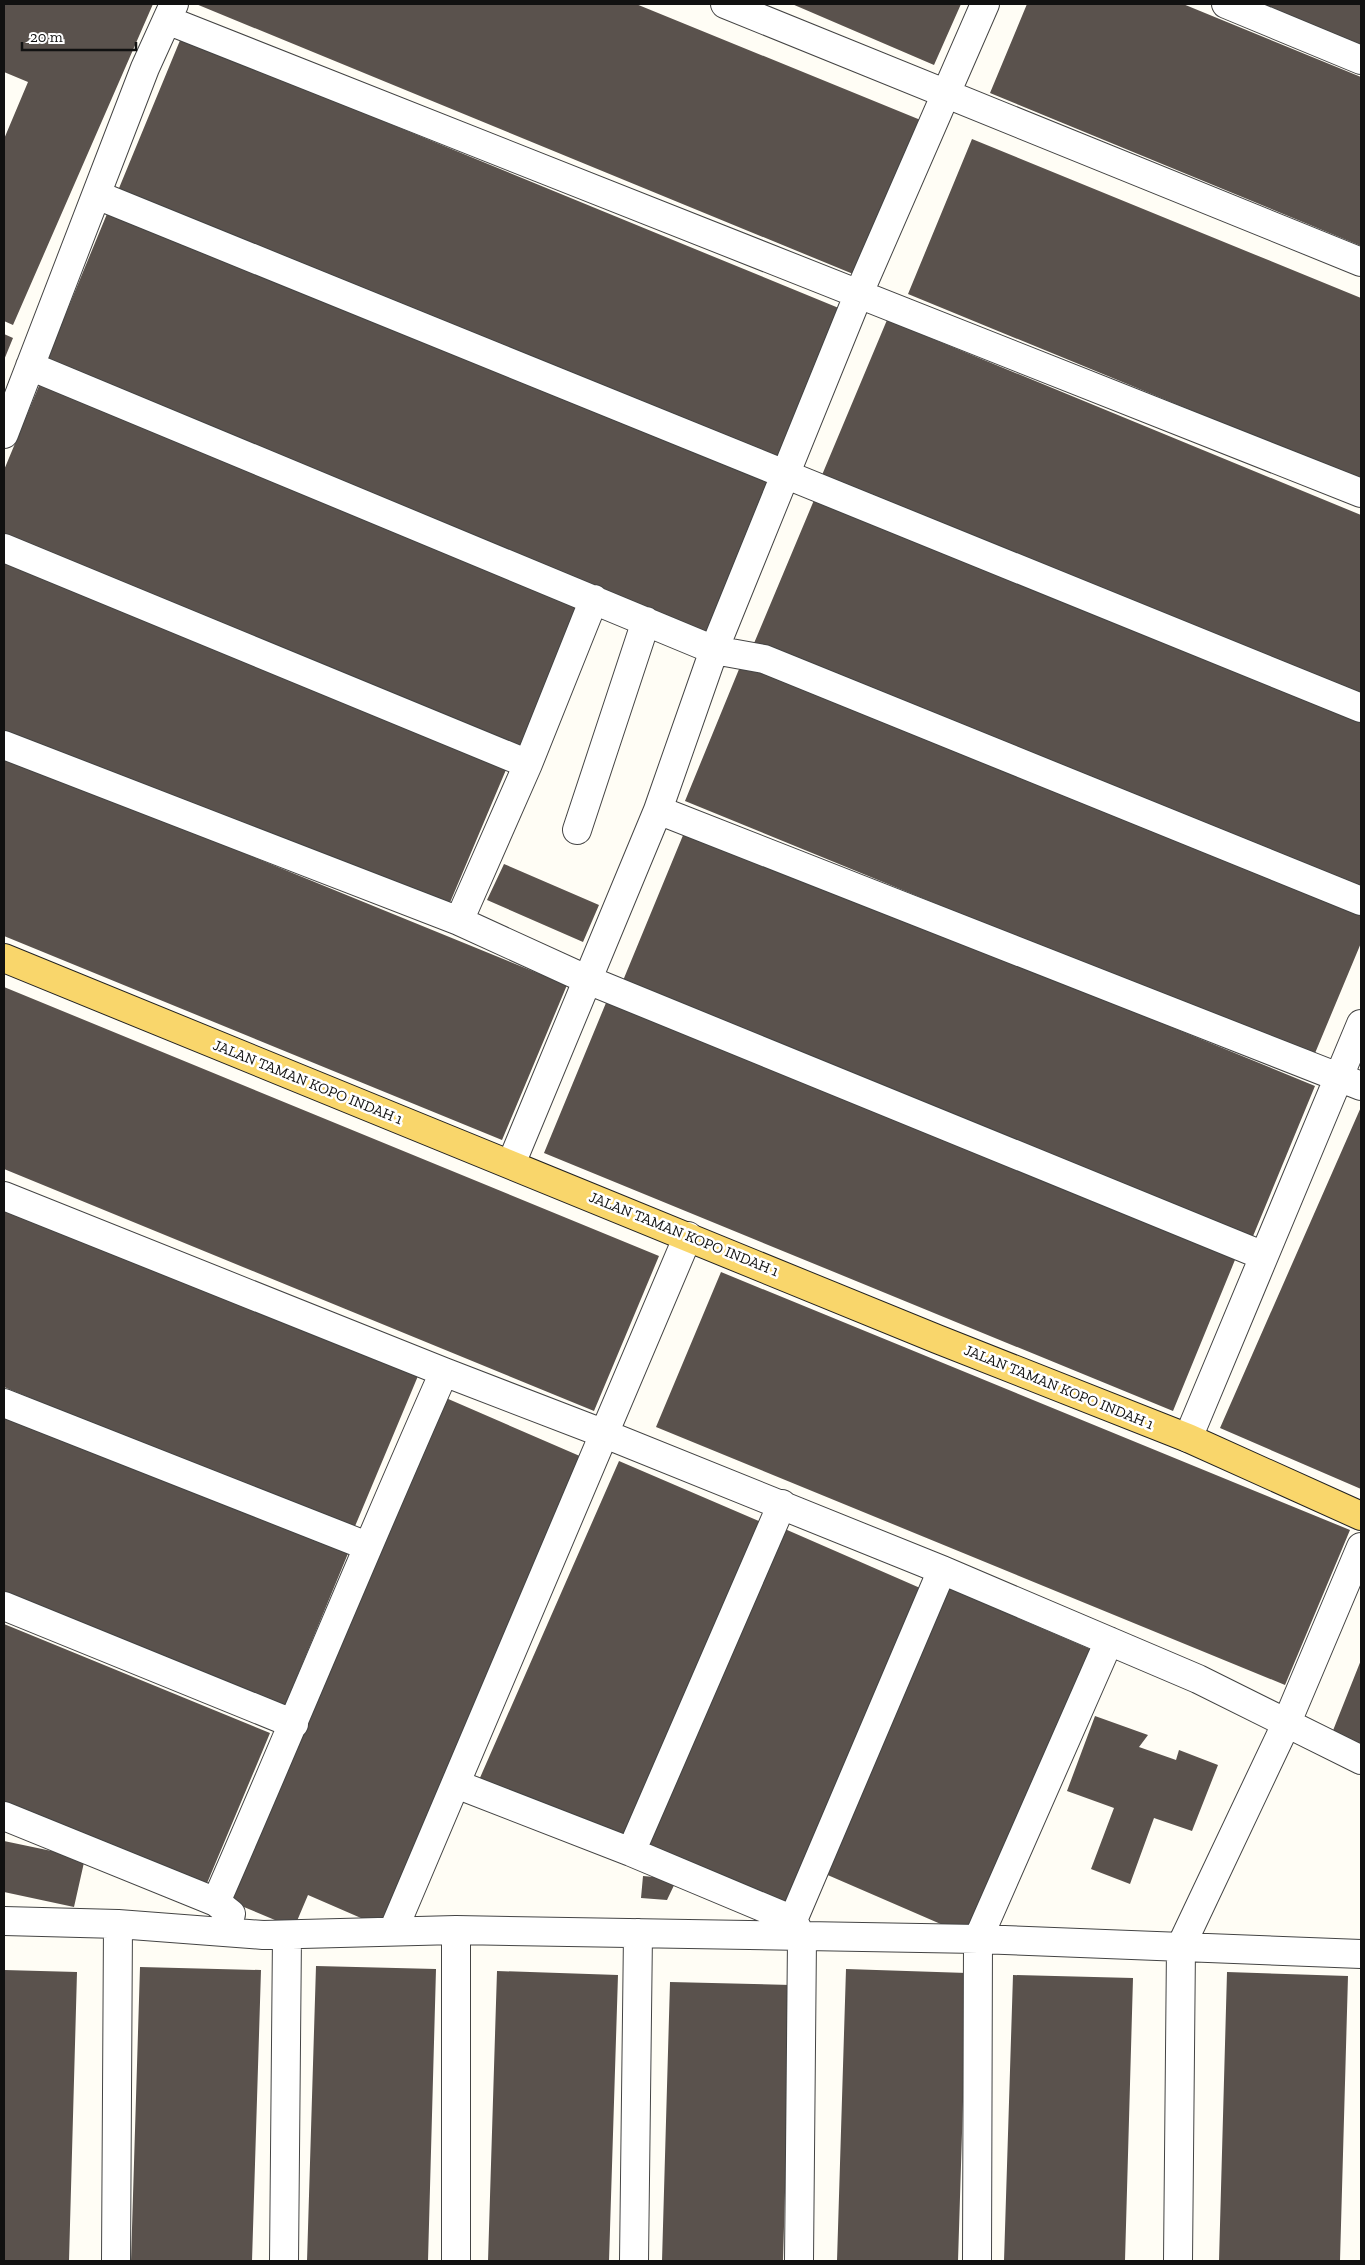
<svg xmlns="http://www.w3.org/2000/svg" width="1365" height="2265" viewBox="0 0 1365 2265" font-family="'Zilla Slab',serif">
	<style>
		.building { fill: #5a524d }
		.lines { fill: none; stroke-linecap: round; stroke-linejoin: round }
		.minor-casing { stroke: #444; stroke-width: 30 }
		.major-casing { stroke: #222; stroke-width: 30 }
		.minor { stroke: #fff; stroke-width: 28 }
		.major { stroke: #f9d66b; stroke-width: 28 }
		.labels { text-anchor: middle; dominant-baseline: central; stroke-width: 5; stroke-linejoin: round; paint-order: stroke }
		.street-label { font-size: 15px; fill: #111; stroke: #fff }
	</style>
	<rect width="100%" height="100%" fill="#fffdf5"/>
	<path class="building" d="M4,4H153L13,325L4,321V139L28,82L4,72Z
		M196,4H636L923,121L858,276Z
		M792,4H961L934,65Z
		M1027,4H1183L1361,77V246L990,93Z
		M1254,4H1361V48Z
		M181,38L846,311L782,466L117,193Z
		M972,139L1361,298V480L908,294Z
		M109,209L778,483L713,638L45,364Z
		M887,320L1361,515V696L822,475Z
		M4,334L13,338L4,360Z
		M41,381L583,603L523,748L4,536V470Z
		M817,493L1361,716V897L752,648Z
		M4,558L508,765L446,912L4,731Z
		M744,657L1361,910V943L1313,1058L685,801Z
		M4,755L567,985L502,1140L4,936Z
		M686,828L1315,1086L1251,1241L622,983Z
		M504,864L599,905L583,942L487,900Z
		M4,987L659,1256L594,1411L4,1169Z
		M608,998L1237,1255L1173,1411L544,1153Z
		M1361,1107V1489L1220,1428Z
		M4,1206L418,1376L353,1531L4,1387Z
		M721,1272L1350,1530L1285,1685L656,1427Z
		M446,1398L589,1460L384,1928L308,1895L294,1928L227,1900Z
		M4,1409L349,1551L285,1706L4,1591Z
		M619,1461L768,1525L628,1845L479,1780Z
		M778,1526L927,1591L787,1911L638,1846Z
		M948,1588L1097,1652L973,1938L823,1873Z
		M4,1624L270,1733L205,1888L4,1806Z
		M1361,1660V1745L1332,1733Z
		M1095,1716L1148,1735L1139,1747L1176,1760L1179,1750L1218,1765L1192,1831L1154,1818L1130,1884L1091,1869L1114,1808L1067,1791Z
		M4,1841L85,1858L74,1907L4,1892Z
		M643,1876L677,1879L667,1900L641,1898Z
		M316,1966L436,1969L428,2261H307Z
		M140,1967L261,1970L252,2261H131Z
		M846,1969L967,1973L958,2261H837Z
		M4,1970L77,1972L69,2261H4Z
		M497,1971L618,1975L609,2261H488Z
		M1227,1972L1348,1976L1340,2261H1219Z
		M1013,1975L1133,1978L1125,2261H1004Z
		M670,1982L791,1985L783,2261H662Z"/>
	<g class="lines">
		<g class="minor-casing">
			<path id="minor" d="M725,4L1361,262
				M1226,4L1361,60
				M167,20L1361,493
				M97,195L1361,708
				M30,366L714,650L764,659L1361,901
				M4,434L145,68L174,4
				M4,548L528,764
				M4,745L459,921L588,980L1264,1256
				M658,810L1361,1086
				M577,830L646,621
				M459,921L528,764L594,599
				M511,1164L658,810L714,650L859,293L985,4
				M4,1196L444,1372L605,1434L942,1570L1198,1679L1361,1760
				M4,1403L367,1546
				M1188,1438L1361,1024
				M4,1606L294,1724
				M456,1784L631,1852L793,1920L802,1938L799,2261
				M4,1816L216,1902L231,1914
				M631,1852L782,1504
				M216,1902C293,1726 366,1548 444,1372
				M793,1920L942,1570
				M4,1921L118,1924L263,1935L456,1930L978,1939L1361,1954
				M393,1931L688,1236
				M116,2261L118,1924
				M284,2261L287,1935
				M456,2261V1930
				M634,2261L638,1933
				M977,2261L978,1939L1109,1641
				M1178,2261L1181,1946L1287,1722L1361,1547"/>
		</g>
		<g class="major-casing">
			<path id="major" d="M4,958L937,1339L1188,1438L1361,1516"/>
		</g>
		<use href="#minor" class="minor"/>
		<use href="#major" class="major"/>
	</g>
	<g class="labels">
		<g class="street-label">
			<text transform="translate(308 1082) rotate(22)">JALAN TAMAN KOPO INDAH 1</text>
			<text transform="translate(684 1234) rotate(22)">JALAN TAMAN KOPO INDAH 1</text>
			<text transform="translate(1059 1387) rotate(22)">JALAN TAMAN KOPO INDAH 1</text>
		</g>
	</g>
	<rect width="1365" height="2265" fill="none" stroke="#111111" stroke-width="10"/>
	<path d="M22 42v8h114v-8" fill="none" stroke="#111111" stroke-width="2.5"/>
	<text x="30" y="42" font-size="15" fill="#111111" stroke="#ffffff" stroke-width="4" paint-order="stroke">20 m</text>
</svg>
